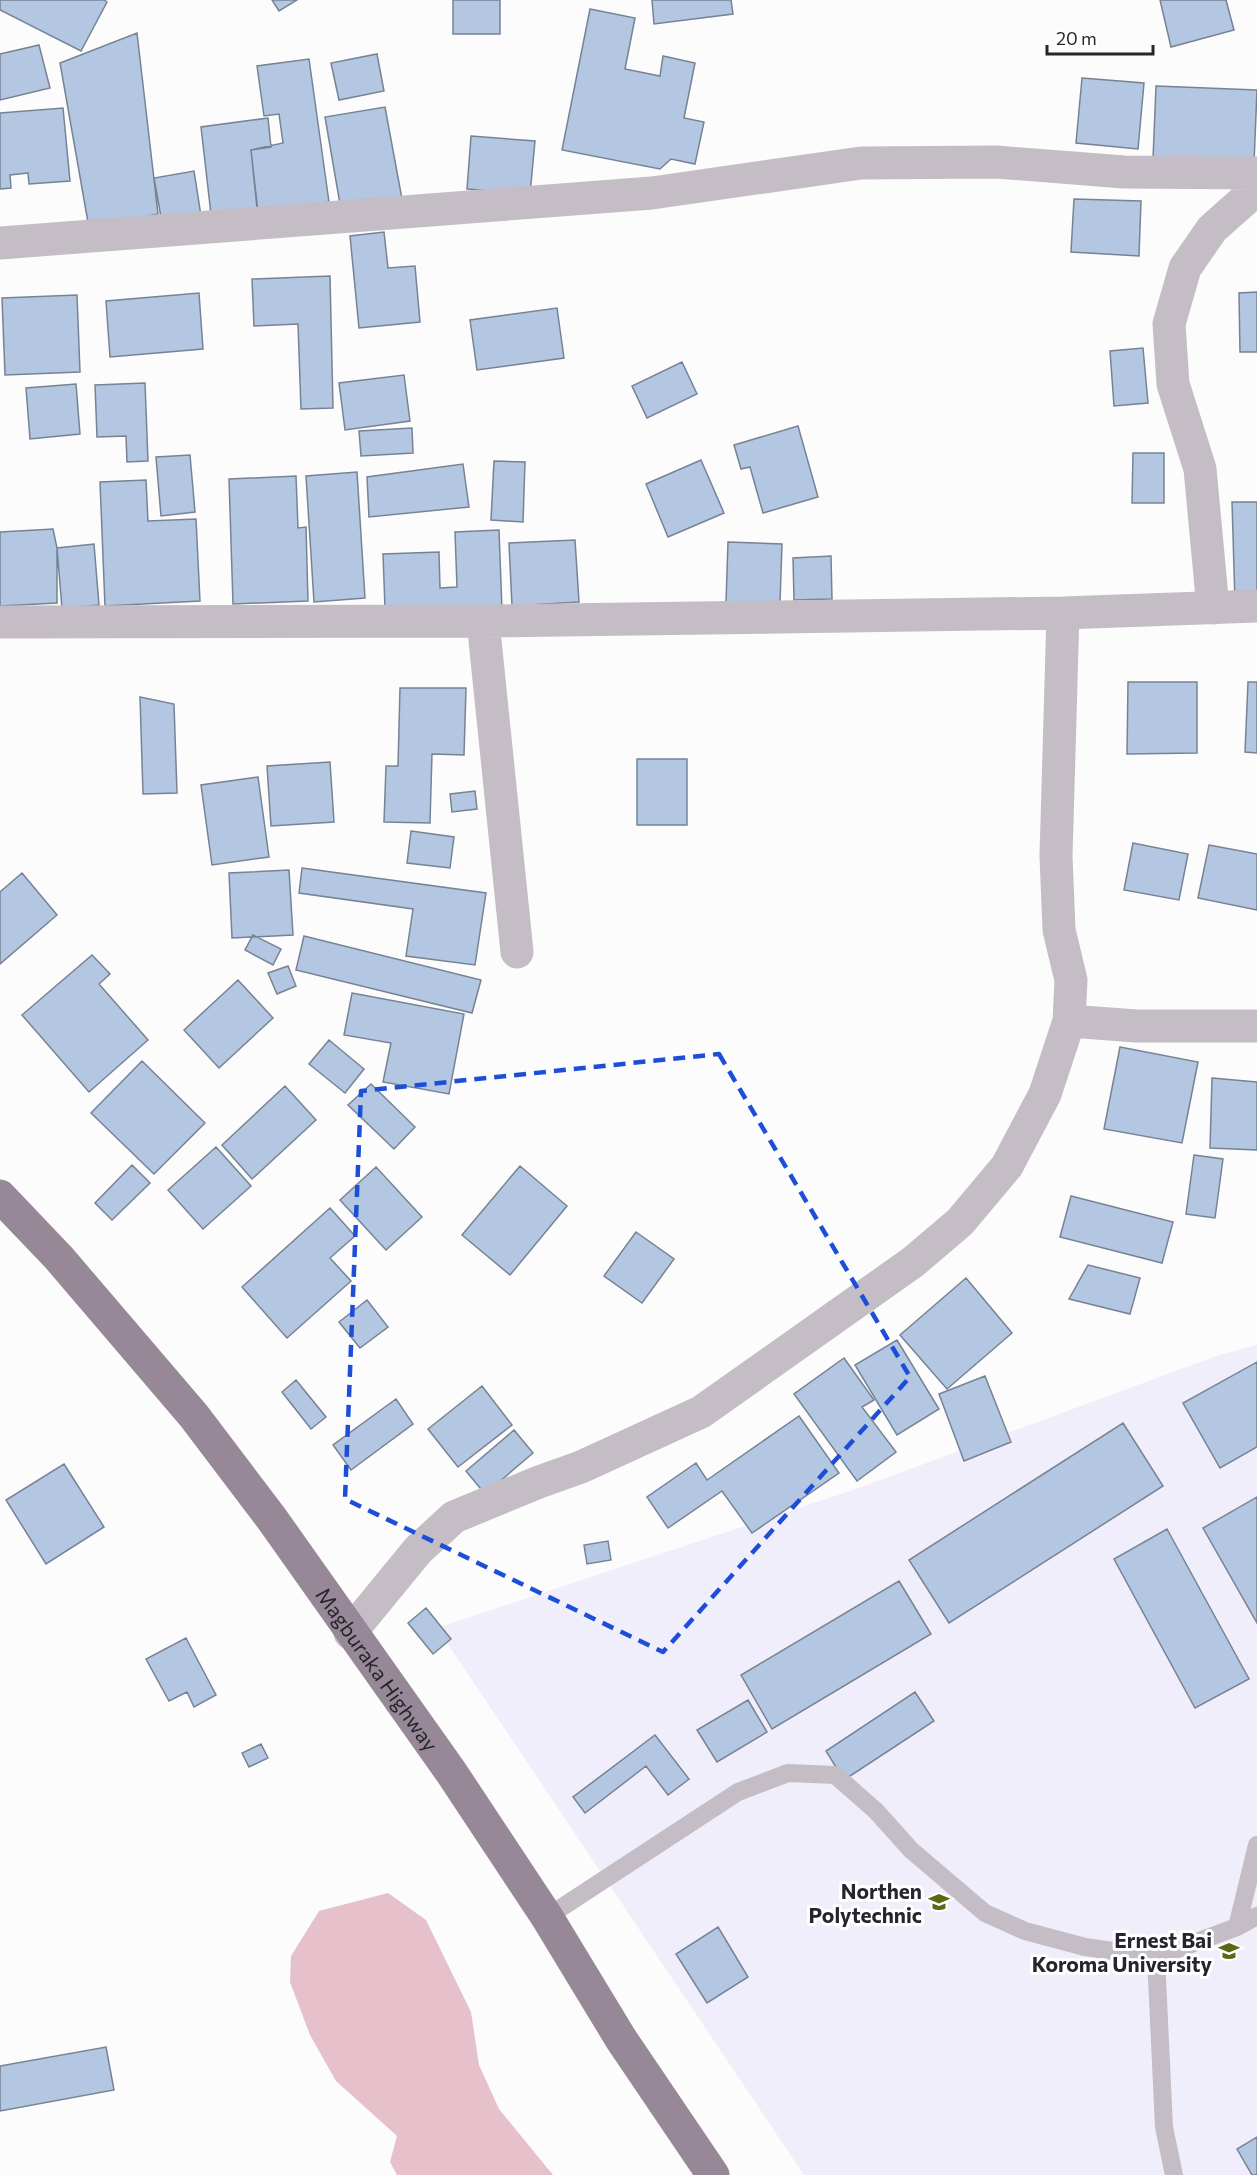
<svg xmlns="http://www.w3.org/2000/svg" width="1257" height="2175" viewBox="0 0 1257 2175" font-family="Commissioner,sans-serif">
	<style>
		.built { fill: #f0eefa }
		.forest { fill: #e6c0ca }
		.building { fill: #b3c6e2; stroke: #778394; stroke-width: 1.5 }
		.lines { fill: none; stroke-linecap: round; stroke-linejoin: round }
		.service { stroke: #c5bdc5; stroke-width: 18 }
		.minor { stroke: #c5bdc5; stroke-width: 33 }
		.primary { stroke: #968896; stroke-width: 33 }
		.marked { fill: none; stroke: #1d4ed8; stroke-width: 4.5; stroke-dasharray: 12 8; stroke-linejoin: round }
		.labels { text-anchor: middle; dominant-baseline: central; stroke-width: 6; stroke-linejoin: round; paint-order: stroke }
		.street-label { font-size: 21px; fill: #26252d; stroke: #fff }
		.poi-label { font-size: 21px; font-weight: bold; fill: #26252d; stroke: #fff; text-anchor: end }
	</style>
	<rect width="100%" height="100%" fill="#fcfcfc"/>
	<path class="built" d="M1257,1345V2175H804L437,1628L856,1489L1219,1355Z"/>
	<path class="forest" d="M388,1893L426,1920L471,2012L479,2065L499,2109L553,2175H397L390,2162L397,2136L336,2081L310,2035L290,1982L291,1956L319,1911Z"/>
	<path class="building" d="M0,0H104L107,2L81,51L0,10Z
		M272,0H297L279,11Z
		M453,0H500V34H453Z
		M652,0H731L733,14L654,24Z
		M1160,0H1226L1234,30L1171,47Z
		M590,9L635,18L625,69L660,76L663,56L695,63L684,118L704,122L695,164L671,159L660,169L562,150Z
		M137,33L158,214L89,228L60,63Z
		M39,45L50,88L0,100V54Z
		M377,54L384,91L339,100L331,63Z
		M309,59L329,202L258,212L251,150L283,143L279,114L264,116L257,66Z
		M1082,78L1144,83L1138,149L1076,143Z
		M1156,86L1257,90L1254,163L1153,159Z
		M385,107L402,199L341,210L325,117Z
		M63,108L70,181L29,184L28,173L10,175L11,188L0,189V113Z
		M268,118L271,147L251,150L258,218L212,223L201,127Z
		M471,136L535,141L530,194L467,189Z
		M194,171L201,216L162,223L154,178Z
		M1074,199L1141,201L1139,256L1071,252Z
		M384,232L388,268L415,266L420,322L359,328L350,236Z
		M330,276L333,408L301,409L298,324L254,326L252,279Z
		M1257,292V352H1240L1239,293Z
		M199,293L203,349L110,357L106,301Z
		M77,295L80,372L5,375L2,298Z
		M557,308L564,358L477,370L470,320Z
		M1143,348L1148,403L1114,406L1110,351Z
		M682,362L697,394L647,418L632,386Z
		M404,375L410,421L345,430L339,383Z
		M145,383L148,461L127,462L126,436L97,437L95,385Z
		M76,384L80,434L30,439L26,388Z
		M798,426L818,497L763,513L750,467L741,469L734,445Z
		M412,428L413,453L361,456L359,431Z
		M1133,453H1164V503H1132Z
		M190,455L195,512L161,516L156,457Z
		M701,460L724,513L668,537L646,484Z
		M494,461L525,462L523,522L491,520Z
		M463,464L469,507L369,517L367,477Z
		M357,472L365,598L314,602L306,476Z
		M296,476L298,528L306,527L308,601L233,604L229,479Z
		M146,480L148,521L196,519L200,601L105,606L100,482Z
		M1232,502H1257V601L1235,602Z
		M53,529L57,548V603L0,606V532Z
		M499,530L502,610L385,608L383,554L439,552L440,588L457,587L455,532Z
		M575,540L579,602L512,606L509,543Z
		M728,542L782,544L780,603L726,602Z
		M94,544L99,605L62,608L57,548Z
		M831,556L832,599L794,600L793,558Z
		M1128,682H1197V753L1127,754Z
		M1248,682H1257V753L1245,752Z
		M400,688H466L464,755L432,754L430,823L384,822L386,766H398Z
		M140,697L174,704L177,793L143,794Z
		M637,759H687V825H637Z
		M330,762L334,822L271,826L267,766Z
		M258,777L269,857L212,865L201,785Z
		M475,791L477,809L452,812L450,794Z
		M411,831L454,837L450,868L407,863Z
		M1133,843L1188,854L1179,900L1124,890Z
		M1209,845L1257,854V910L1198,898Z
		M302,868L486,893L475,965L406,956L413,909L299,893Z
		M289,870L293,935L232,938L229,873Z
		M22,873L57,915L0,964V892Z
		M253,935L281,949L273,965L245,950Z
		M304,936L481,980L472,1013L296,970Z
		M92,955L110,974L99,984L148,1040L89,1092L22,1015Z
		M288,966L296,986L277,994L268,973Z
		M238,980L273,1018L219,1068L184,1030Z
		M352,993L464,1014L449,1094L383,1082L391,1043L344,1035Z
		M329,1040L364,1069L345,1093L309,1064Z
		M1120,1047L1198,1062L1182,1143L1104,1129Z
		M142,1061L205,1123L154,1174L91,1113Z
		M1212,1078L1257,1082V1150L1210,1148Z
		M371,1084L415,1127L394,1149L348,1105Z
		M285,1086L316,1120L252,1179L222,1145Z
		M216,1147L251,1186L203,1229L168,1190Z
		M1194,1155L1223,1159L1215,1218L1186,1214Z
		M132,1165L150,1183L112,1220L95,1203Z
		M520,1166L567,1206L510,1275L462,1235Z
		M376,1167L422,1217L386,1250L340,1200Z
		M1071,1196L1173,1222L1162,1263L1060,1237Z
		M330,1208L355,1236L330,1258L351,1281L287,1338L242,1287Z
		M636,1232L674,1259L642,1303L604,1276Z
		M1088,1265L1140,1278L1130,1314L1069,1299Z
		M966,1278L1012,1333L947,1389L900,1335Z
		M367,1300L388,1327L360,1348L339,1322Z
		M897,1340L939,1409L897,1435L855,1365Z
		M844,1358L874,1400L862,1407L896,1452L857,1481L794,1394Z
		M1257,1362V1447L1220,1468L1183,1403Z
		M985,1376L1011,1442L964,1461L939,1394Z
		M296,1380L326,1417L311,1429L282,1392Z
		M482,1386L512,1425L458,1467L428,1429Z
		M396,1399L413,1424L351,1470L333,1445Z
		M799,1416L839,1473L752,1533L722,1491L668,1528L647,1497L696,1463L707,1480Z
		M1123,1423L1163,1486L949,1623L909,1560Z
		M514,1430L533,1453L485,1494L466,1471Z
		M64,1464L104,1527L46,1564L6,1500Z
		M1257,1497V1623L1203,1528Z
		M1167,1529L1249,1679L1195,1708L1114,1559Z
		M608,1541L611,1560L587,1564L584,1545Z
		M899,1581L931,1634L772,1729L741,1675Z
		M426,1608L451,1639L433,1654L408,1623Z
		M186,1638L216,1695L194,1707L187,1692L169,1701L146,1659Z
		M915,1692L934,1721L844,1780L826,1751Z
		M748,1700L767,1732L717,1762L697,1730Z
		M655,1735L689,1779L668,1795L646,1766L585,1813L573,1797Z
		M261,1744L268,1758L249,1767L242,1753Z
		M718,1927L748,1977L707,2003L676,1954Z
		M106,2047L114,2090L0,2111V2066Z
		M1257,2137V2175H1252L1237,2149Z"/>
	<g class="lines">
		<path class="service" d="M547,1917L738,1792L788,1773L835,1775L876,1811L911,1850L985,1913L1025,1931L1085,1947L1156,1957L1237,1927L1257,1916
			M1237,1927L1257,1845
			M1156,1957L1164,2127L1174,2175"/>
		<path class="minor" d="M0,243L652,193L861,163L996,162L1124,172L1257,173
			M1213,608L1200,469L1173,384L1169,324L1185,268L1212,229L1257,189
			M483,621L517,952
			M0,622L483,621L1063,613L1257,606
			M1069,1021L1136,1026H1257
			M350,1633L418,1550L454,1517L539,1482L581,1467L701,1412L913,1262L960,1222L1007,1166L1045,1094L1069,1021L1071,980L1059,930L1056,856L1063,613"/>
		<path class="primary" id="s1" d="M0,1196L59,1258L194,1416L272,1519L451,1772L547,1917L621,2039L713,2175"/>
	</g>
	<path class="marked" d="M719,1054L910,1377L663,1652L345,1499L361,1091Z"/>
	<defs>
		<g id="school-bare" transform="scale(1.62)"><path d="M0-5L7-2L0 1L-7-2ZM-4 1L0 2.5L4 1V4Q0 6-4 4Z" fill="#5a6913" stroke="#fff" stroke-width="2.5" paint-order="stroke"/></g>
		<g id="university-bare" transform="scale(1.62)"><path d="M0-5L7-2L0 1L-7-2ZM-4 1L0 2.5L4 1V4Q0 6-4 4Z" fill="#5a6913" stroke="#fff" stroke-width="2.5" paint-order="stroke"/></g>
	</defs>
	<g fill-rule="evenodd">
		<use href="#school-bare" x="939" y="1902"/>
		<use href="#university-bare" x="1229" y="1951"/>
	</g>
	<g class="labels">
		<g class="street-label">
			<text stroke="none"><textPath href="#s1" startOffset="606">Magburaka Highway</textPath></text>
		</g>
		<g class="poi-label">
			<text x="922" y="1890">Northen<tspan x="922" dy="24">Polytechnic</tspan></text>
			<text x="1212" y="1939">Ernest Bai<tspan x="1212" dy="24">Koroma University</tspan></text>
		</g>
	</g>
	<path d="M1047 45v9h106v-9" fill="none" stroke="#26252d" stroke-width="3"/>
	<text x="1056" y="45" font-size="18" fill="#26252d" stroke="#ffffff" stroke-width="4.5" paint-order="stroke">20 m</text>
</svg>
